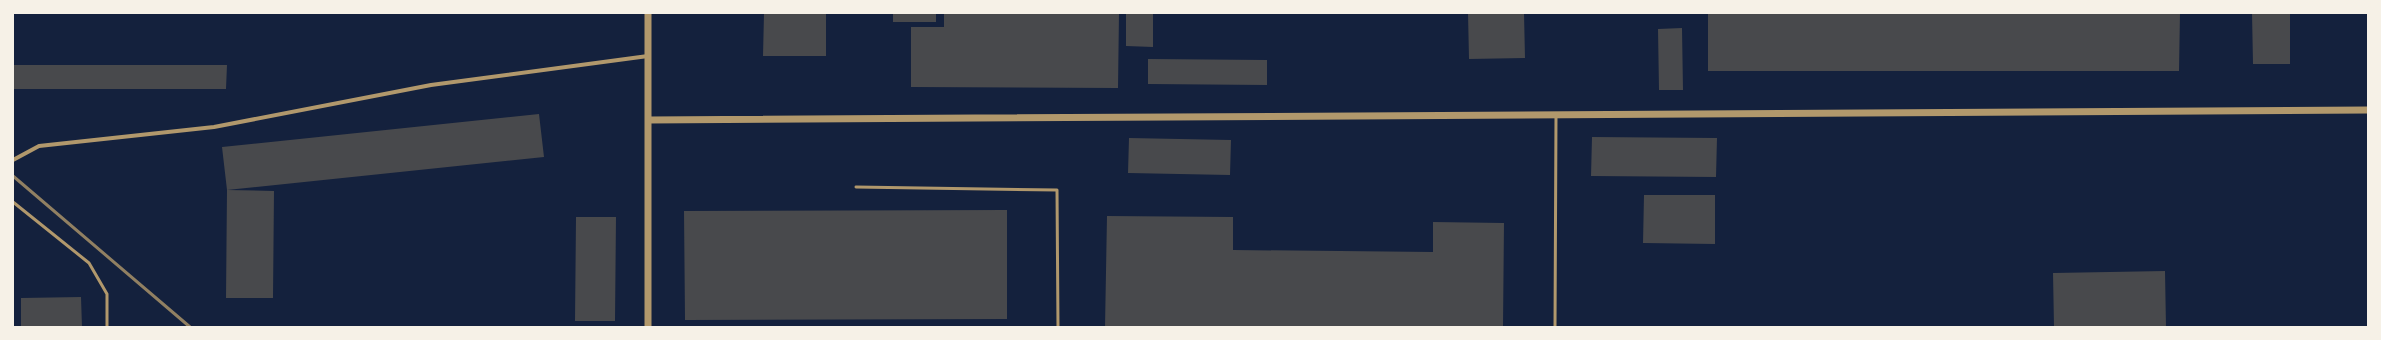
<svg xmlns="http://www.w3.org/2000/svg" width="2381" height="340" viewBox="0 0 2381 340" font-family="Arial,sans-serif">
	<style>
		.building { fill: #48494c }
		.lines { fill: none; stroke-linecap: round; stroke-linejoin: round }
		.service { stroke: #b1986c; stroke-width: 3 }
		.minor { stroke: #b1986c; stroke-width: 4 }
		.tertiary { stroke: #b1986c; stroke-width: 7 }
		.rail { stroke: #918062; stroke-width: 3 }
	</style>
	<rect width="100%" height="100%" fill="#14213d"/>
	<path class="building" d="M764,13H826V56H763Z
		M893,13H936V22H893Z
		M944,13H1119L1118,88L911,87V27H944Z
		M1126,13H1153V47L1126,46Z
		M1468,13H1524L1525,58L1469,59Z
		M1708,13H2180L2179,71H1708Z
		M2252,13H2290V64H2253Z
		M1682,28L1683,90H1659L1658,29Z
		M1148,59L1267,60V85L1148,84Z
		M13,65H227L226,89H13Z
		M539,114L544,157L227,190L222,147Z
		M1592,137L1717,138L1716,177L1591,176Z
		M1129,138L1231,140L1230,175L1128,173Z
		M227,190L274,191L273,298H226Z
		M1644,195H1715V244L1643,243Z
		M1007,210V319L685,320L684,211Z
		M1107,216L1233,217V250L1433,252V222L1504,223L1503,327H1105Z
		M576,217H616L615,321H575Z
		M2165,271L2166,327H2054L2053,273Z
		M81,297L82,327H21V298Z"/>
	<g class="lines">
		<path class="service" d="M856,187L1057,190L1058,327
			M13,202L89,263L107,294V327
			M1555,327L1556,116"/>
		<path class="minor" d="M13,160L39,146L214,127L431,85L648,56"/>
		<path class="tertiary" d="M649,120L2368,110
			M648,327V13"/>
		<path class="rail" d="M13,176L190,327"/>
	</g>
	<rect width="2381" height="340" fill="none" stroke="#f6f1e7" stroke-width="28"/>
</svg>
